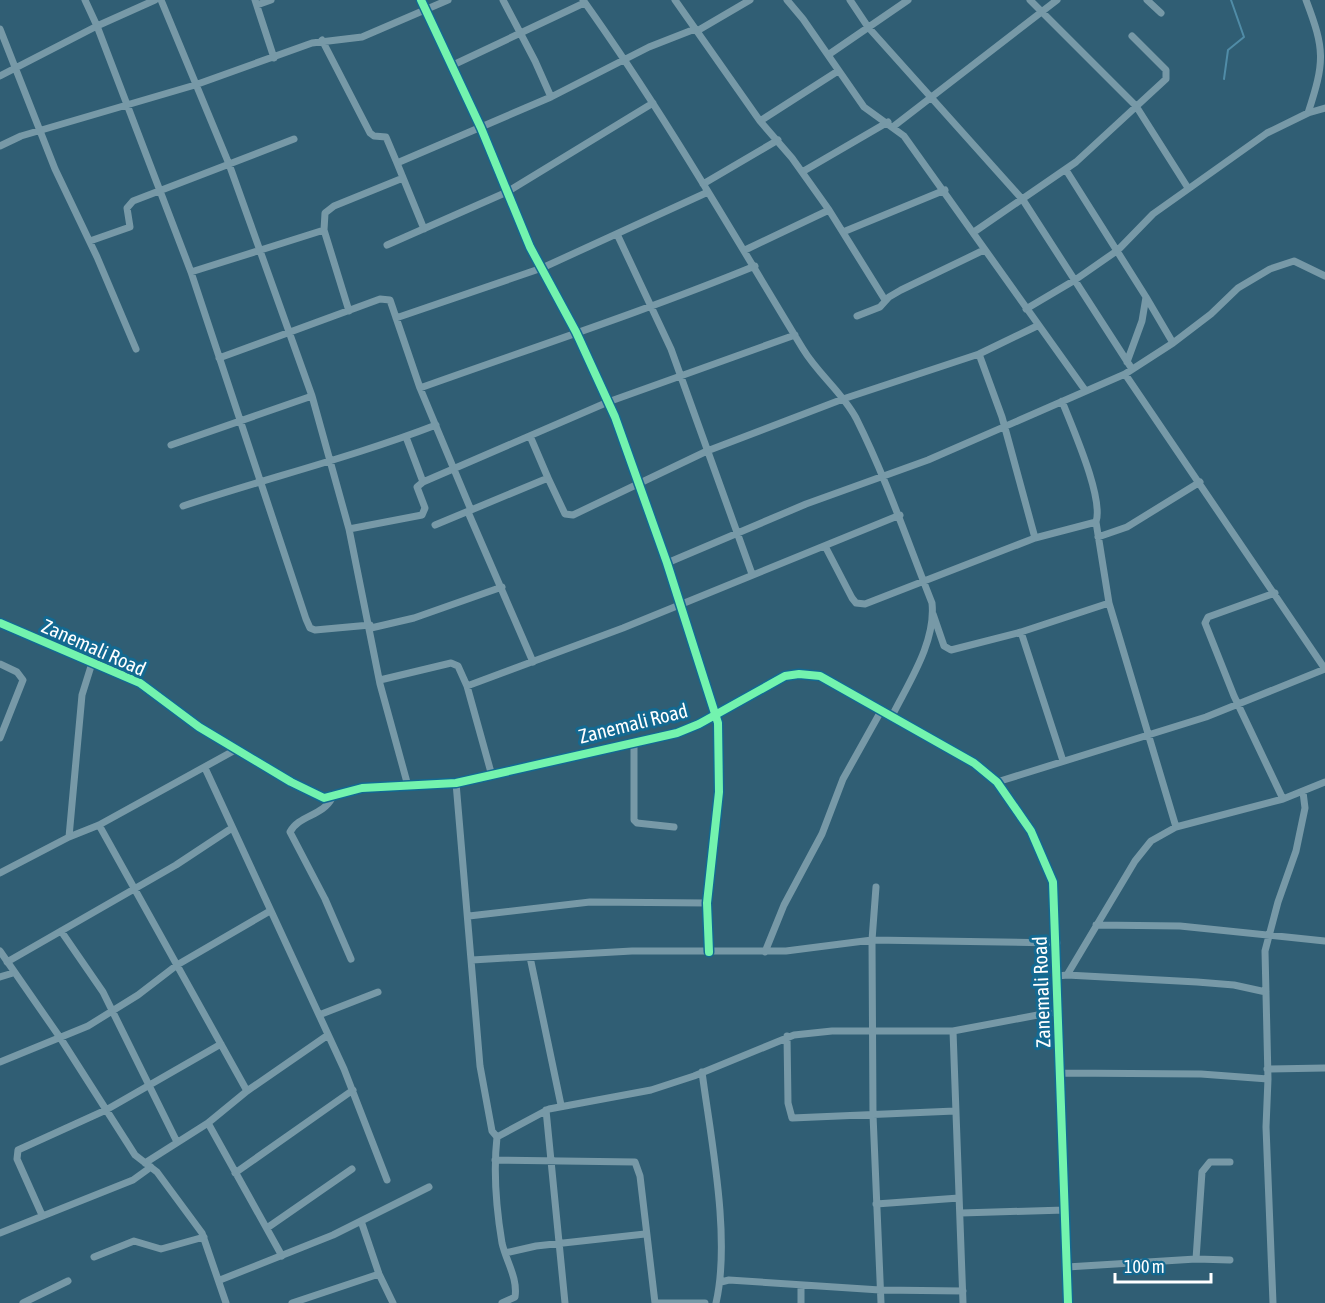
<svg xmlns="http://www.w3.org/2000/svg" width="1325" height="1303" viewBox="0 0 1325 1303" font-family="'Asap Condensed',sans-serif">
	<style>
		.lines { fill: none; stroke-linecap: round; stroke-linejoin: round }
		.stream { stroke: #508ca7; stroke-width: 2 }
		.minor { stroke: #7799a7; stroke-width: 7 }
		.cycleway-casing { stroke: #136991; stroke-width: 11 }
		.cycleway { stroke: #73f3ae; stroke-width: 8 }
		.labels { text-anchor: middle; dominant-baseline: central; stroke-width: 6; stroke-linejoin: round; paint-order: stroke }
		.street-label { font-size: 20px; fill: #fff; stroke: #136991 }
	</style>
	<rect width="100%" height="100%" fill="#305e74"/>
	<g class="lines">
		<path class="stream" d="M1224,79L1228,50L1244,37L1231,0"/>
		<path class="minor" d="M85,0L97,26L191,272L306,619L310,628L315,630L370,625
			M161,0L229,164L312,396L349,529L380,684L408,786
			M255,0L274,58
			M421,0L481,128L530,247L576,332L615,417L667,563L718,723L719,792L707,903L709,952
			M503,0L535,61L551,97
			M583,0C663,112 732,232 803,349C818,374 842,392 856,418C886,478 907,540 932,603C936,642 909,682 892,716
			M675,0L760,121L792,158L829,210L885,300
			M787,0L803,19L864,107L904,136L1085,390
			M850,0L868,27L1023,200L1132,369
			M1030,0L1136,106L1188,188
			M1147,0L1161,13
			M1306,0C1325,50 1325,61 1308,113
			M257,5L271,0
			M0,29L55,169L97,257L136,349
			M697,31L750,0
			M322,40L370,133L374,136L386,137L397,163
			M828,55L908,0
			M453,65L584,3
			M0,76L97,26L155,0
			M760,121L838,71
			M894,126L1057,0
			M0,146L21,136L195,85L312,43L362,37L448,0
			M1066,170L1146,297L1142,321L1127,362
			M802,172L888,122
			M703,184L778,140
			M424,229L397,163L551,97L649,47L695,29
			M843,232L945,190
			M974,232L1076,162L1166,79V70L1132,36
			M617,234L671,349L752,574
			M90,241L130,227L127,208L133,201L294,139
			M387,245L507,192L653,103
			M745,250L829,210
			M191,272L324,230
			M1146,297L1173,343
			M1026,309L1075,280L1118,250L1153,214L1267,133L1308,113L1325,108
			M349,311L324,230L325,213L334,206L403,178
			M857,316L880,307L889,297L901,290L984,250
			M396,318L542,268L708,192
			M979,354L1002,417L1035,538
			M219,358L380,299L390,300L420,388L471,510
			M1125,374L1325,669
			M420,388C532,348 645,311 755,266
			M1062,401C1072,427 1104,498 1096,522L1109,603L1176,827
			M530,436L548,478
			M406,437L423,482
			M171,445L312,396
			M183,506C267,478 353,457 436,425
			M468,512L533,662
			M435,525L548,478L565,514L573,515L707,451L843,399L979,354L1037,326
			M349,529L422,515L425,508L417,487L423,482L608,402L795,335
			M1098,537L1127,527L1200,482
			M825,546L852,598L856,603L865,604L1035,538L1096,522
			M667,563L806,504L928,460L1125,374L1173,343L1211,314L1238,288L1270,269L1294,261L1325,276
			M1275,593L1208,617L1205,623L1234,696L1283,799
			M933,614L944,646L951,650L1021,632L1109,603
			M0,623L140,683L199,727L291,782L324,798L362,788L456,783L677,733L699,724L785,676L799,674L820,676L974,763L997,782L1031,831L1053,882L1068,1303
			M371,628L414,618L502,587
			M1021,632L1063,761
			M0,664L17,672L23,680L0,738
			M380,680L451,663L458,666L467,686
			M634,742V820L637,823L674,827
			M205,768L344,1069L387,1180
			M492,776L467,686L623,628L900,515
			M997,782L1206,717L1325,669
			M456,783L480,1066L492,1131L497,1137C493,1173 496,1207 502,1243C506,1261 518,1278 515,1297L502,1303
			M332,798C323,816 299,815 290,832L325,899L351,959
			M99,825L247,1091
			M69,837L99,825L237,749
			M0,873L69,837L82,695L92,663
			M876,887L872,940L873,1115L881,1303
			M469,916L590,902L707,903
			M1096,925L1180,926L1325,941
			M61,931L103,992L177,1142
			M0,951L61,1039L135,1155L157,1172L202,1233L226,1303
			M765,952L784,905L822,834L843,779L881,711
			M530,957L561,1105
			M472,960L632,951H786L872,940L1057,943
			M7,962L176,865L232,828
			M1067,975L1197,982L1234,985L1266,992
			M1058,976L1067,975L1135,861L1151,841L1176,827L1283,799L1325,782
			M0,977L13,973
			M319,1015L378,992
			M953,1031L963,1303
			M787,1036L788,1103L792,1118L955,1111
			M0,1062L88,1026L138,995L177,965L270,911
			M1267,1069L1325,1068
			M702,1072C711,1140 731,1238 716,1303
			M1060,1073L1201,1074L1268,1079
			M546,1110L565,1303
			M208,1123L282,1256
			M497,1137L549,1109L651,1090L694,1076L794,1035L832,1031H953L1059,1011
			M495,1160L635,1162L640,1176L655,1303
			M145,1163L208,1123L247,1091L328,1035
			M235,1173L353,1090
			M876,1204L959,1198
			M961,1213L1065,1210
			M42,1215L17,1159L18,1150L106,1110L221,1044
			M361,1221L379,1274L393,1303
			M267,1228L352,1169
			M0,1233L133,1180L151,1167
			M505,1253L536,1246L645,1234
			M94,1257L134,1241L161,1249L204,1237
			M1196,1259L1202,1172L1210,1162H1230
			M1067,1267L1196,1259L1230,1260
			M220,1280L333,1235L429,1187
			M721,1282L729,1280L880,1290L963,1291
			M23,1303L68,1281
			M292,1303L379,1274
			M655,1303H705
			M801,1303V1285
			M1273,1303L1266,1127L1268,1079L1265,951L1278,902L1296,851L1305,808L1303,792"/>
		<g class="cycleway-casing">
			<path id="cycleway" d="M421,0L481,128L530,247L576,332L615,417L667,563L718,723L719,792L707,903L709,952
				M0,623L140,683L199,727L291,782L324,798L362,788L456,783L677,733L699,724L785,676L799,674L820,676L974,763L997,782L1031,831L1053,882L1068,1303"/>
		</g>
		<use href="#cycleway" class="cycleway"/>
	</g>
	<g class="labels">
		<g class="street-label">
			<text transform="translate(94 647) rotate(24)">Zanemali Road</text>
			<text transform="translate(633 723) rotate(-14)">Zanemali Road</text>
			<text transform="translate(1041 992) rotate(-92)">Zanemali Road</text>
		</g>
	</g>
	<path d="M1115 1273v9h96v-9" fill="none" stroke="#ffffff" stroke-width="3"/>
	<text x="1124" y="1273" font-size="18" fill="#ffffff" stroke="#136991" stroke-width="4.5" paint-order="stroke">100 m</text>
</svg>
